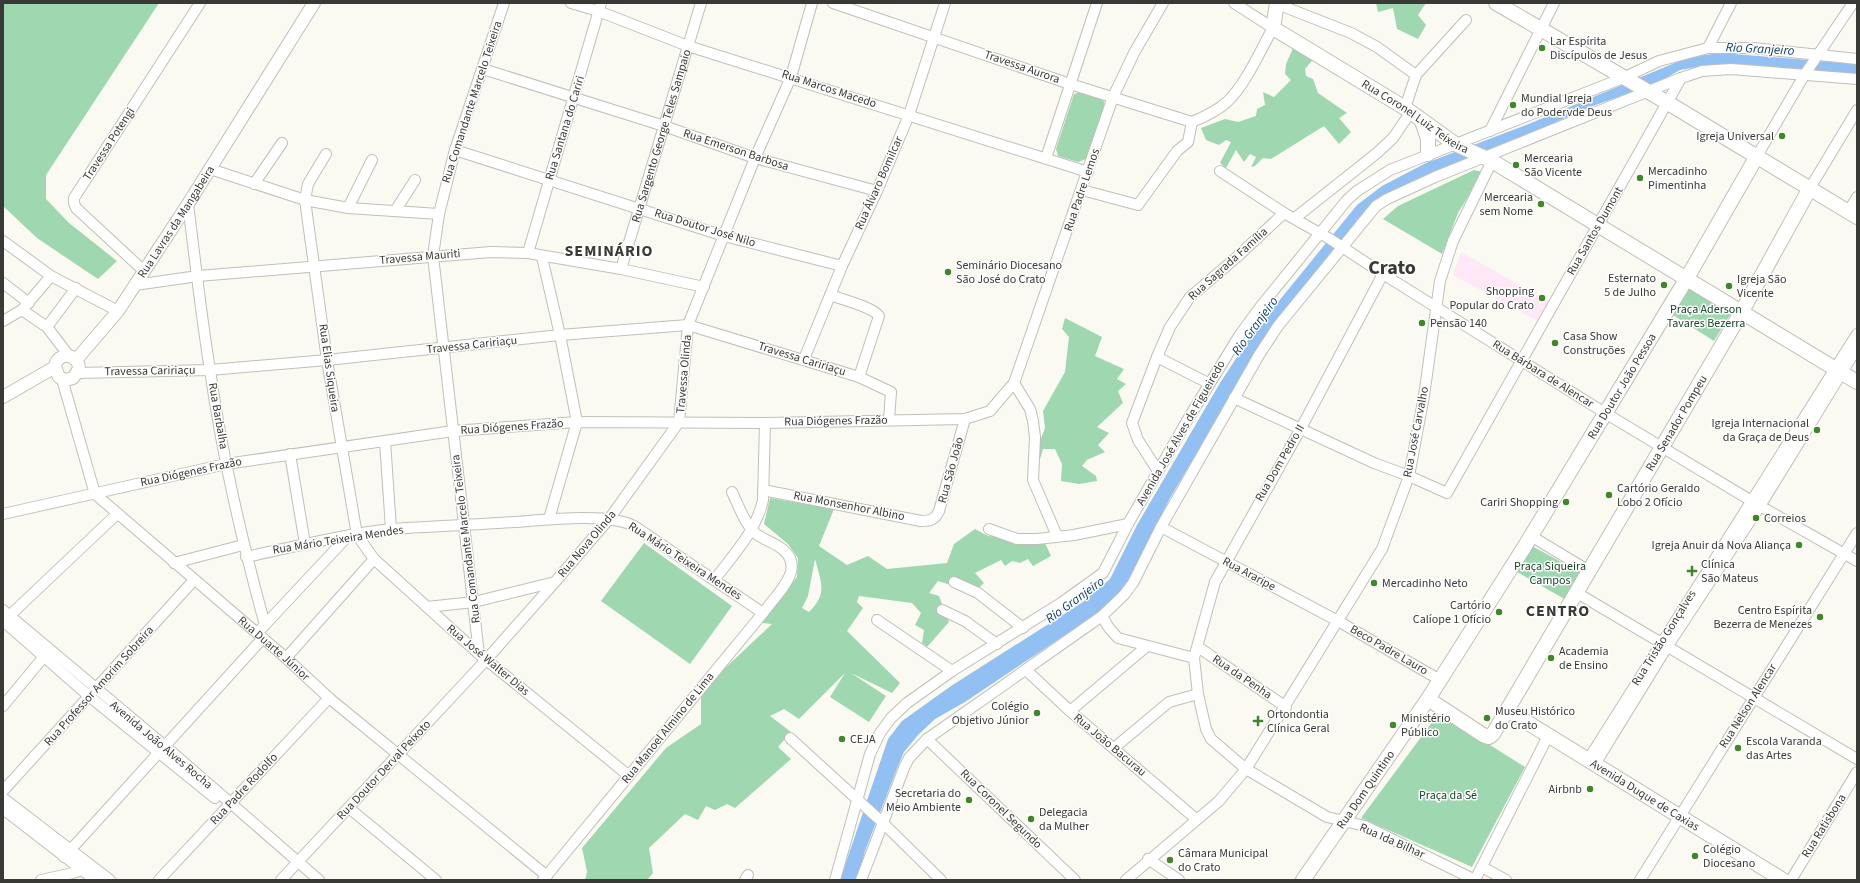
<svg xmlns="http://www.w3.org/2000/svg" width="1860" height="883" viewBox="0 0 1860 883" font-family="'Source Sans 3',sans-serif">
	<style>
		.commercial { fill: #fee8f7 }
		.green { fill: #9ed7b0; fill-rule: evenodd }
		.water { fill: #93c0f3 }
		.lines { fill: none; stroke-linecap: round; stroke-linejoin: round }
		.minor-casing { stroke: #c0bfb8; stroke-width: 12 }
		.tertiary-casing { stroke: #c0bfb8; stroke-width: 14 }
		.secondary-casing { stroke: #c0bfb8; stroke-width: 16 }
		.minor { stroke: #fff; stroke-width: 10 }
		.tertiary { stroke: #fff; stroke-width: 12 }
		.secondary { stroke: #fff; stroke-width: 14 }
		.poi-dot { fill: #42862a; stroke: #fff; stroke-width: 1.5 }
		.labels { text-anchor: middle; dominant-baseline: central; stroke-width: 3; stroke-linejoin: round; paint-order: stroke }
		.poi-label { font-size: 12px; fill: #393936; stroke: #fff; text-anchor: start }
		.street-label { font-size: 12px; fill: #393936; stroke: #fff }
		.park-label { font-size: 12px; fill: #17462a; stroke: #fff }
		.water-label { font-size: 13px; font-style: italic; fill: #0e3d6b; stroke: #fff }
		.district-label { font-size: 16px; font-weight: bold; letter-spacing: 1px; fill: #393936; stroke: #fff }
		.town-label { font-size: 20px; font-weight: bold; fill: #393936; stroke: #fff }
	</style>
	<rect width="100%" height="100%" fill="#fbfaf2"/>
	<path class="commercial" d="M1461,252L1555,305L1543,324L1453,275Z"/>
	<path class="green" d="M3,3H159L46,175V199L69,223L117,261L98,279L37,238L3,206Z
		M1376,3H1426L1418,15L1426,25L1418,39L1397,29L1393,8L1378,12Z
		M1294,46L1314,58L1305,69L1306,76L1313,79L1318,93L1347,113L1339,118L1351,132L1339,144L1324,126L1271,159L1263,158L1255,166L1251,167L1256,157L1250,154L1244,162L1236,150L1226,168L1220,163L1231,142L1226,140L1219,145L1206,140L1201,128L1225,119L1238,122L1256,116L1257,109L1265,105L1263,92L1274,97L1291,80L1285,74L1286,64Z
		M1080,92L1103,100L1106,106L1086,159L1078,162L1058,156L1056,149L1074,94Z
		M1474,170L1483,172L1458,213L1442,254L1383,219L1398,206Z
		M1690,287L1732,312L1714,341L1673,315Z
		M1065,318L1102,337L1095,356L1124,369L1117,379L1126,384L1118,391L1123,403L1097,427L1109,433L1098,445L1105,452L1087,460L1082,466L1096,476L1097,481L1079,484L1061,481L1062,464L1055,449H1043L1038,466L1033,459L1045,428L1043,411L1065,372L1069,337L1062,329Z
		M770,498L834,509L819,546L847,565L868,556L887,569L947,563L954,544L975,529L988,536L1046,541L1045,543L1051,556L1033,566L1028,559L1020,563L1012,561L1005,566L1001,560L975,573L984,583L974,592L938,581L929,593L939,596L949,622L927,647L922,643L924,630L915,625L921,613L912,603L859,596L857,602L863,608L847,631L900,683L892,693L851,673L886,696L869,722L830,697L845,673L799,719L784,709L770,716L791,732L778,747L791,759L735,808L727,804L715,810L706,806L698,820L685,814L649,848L653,873L647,880H585L587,872L582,848L666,748L701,724V697L721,672L772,624L761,623L797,577L798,558L788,544L764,524ZM815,559C821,582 828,594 809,612L802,608L808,596Z
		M644,543L732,606L690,664L601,601Z
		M1532,546L1583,574L1568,601L1517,572Z
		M1439,713L1525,767L1472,867L1361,818Z"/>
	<path class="water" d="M1721,53L1857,64V75L1734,64L1707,65L1680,70L1657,83L1590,107L1502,146L1408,184L1378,199L1364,212L1224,407L1170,498L1125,588L1116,598L1095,615L965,702L935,719L918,735L904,752L898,766L865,851L857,880H840L888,739L902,721L951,686L1083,602L1110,579L1137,525L1220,383L1252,334L1357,205L1382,186L1426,163L1531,123L1689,57Z"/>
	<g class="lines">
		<g class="minor-casing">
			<g id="minor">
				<path d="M571,3L598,11L688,46L1088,172"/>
				<path d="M833,3L1070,84L1192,122"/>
				<path d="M1277,4L1351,33L1377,47L1416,75"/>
				<path d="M1708,48L1731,3"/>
				<path d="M483,69L664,126L755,158L877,191"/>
				<path d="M1405,108L1416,75L1466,20"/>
				<path d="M1192,122C1204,117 1217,111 1227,102C1246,84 1260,51 1273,28L1234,3"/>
				<path d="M1490,131L1554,3"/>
				<path d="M455,150L724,236L842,266"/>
				<path d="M326,154L308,184L305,200L327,360L357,535L374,559L479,654L628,775"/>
				<path d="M1757,156L1805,74L1853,3"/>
				<path d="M1046,158L1097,3"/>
				<path d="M210,169L305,200L348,208L439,214"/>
				<path d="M1220,171L1284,213"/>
				<path d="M254,184L282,143"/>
				<path d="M1810,188L1857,110"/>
				<path d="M1082,190L1138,205L1177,151L1188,142L1192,122"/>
				<path d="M188,204C195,259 201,315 210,370C222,456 242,541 265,625"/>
				<path d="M348,208L372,160"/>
				<path d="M395,211L415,180"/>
				<path d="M1848,212L1857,197"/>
				<path d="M1295,218L1377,153L1393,138L1410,113"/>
				<path d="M3,241L51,276L118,311"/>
				<path d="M528,253L601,3"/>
				<path d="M542,257L560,335L577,422L549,519"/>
				<path id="s1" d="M621,269L701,3"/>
				<path d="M144,271L76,208L74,203V198L200,3"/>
				<path d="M1383,274L1300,430L1215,582L1194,658L1198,694L1206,729L1211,739L1246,769L1327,817L1365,826L1475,880"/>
				<path d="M3,283L29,303"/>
				<path d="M135,285L198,276L491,252L528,253L621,269L704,287"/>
				<path d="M830,295C841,299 873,307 879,316L859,377"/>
				<path d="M22,310L47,327L69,356"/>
				<path d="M3,321L22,310L51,276"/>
				<path d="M47,327L76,288"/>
				<path d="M1157,357L1208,383"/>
				<path d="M804,359L842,266L877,191L909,115L945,3"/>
				<path d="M78,373L210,370L327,360L560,335L688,325L859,377L891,392L889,420"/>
				<path id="s2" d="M62,379L95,494L286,658L329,698L547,876"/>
				<path d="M1014,383L1030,409L1033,421L1035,437L1033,480L1057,536"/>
				<path d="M1234,398L1374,463L1409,476L1447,493L1681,78L1702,71L1731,69L1857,79"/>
				<path d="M385,441L391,529"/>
				<path d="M290,454L305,544"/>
				<path d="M1158,471L1138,440L1132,423L1157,357L1170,327L1190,297L1237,257L1284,213L1330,239L1383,274L1605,413L1760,506L1857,561"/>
				<path d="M763,490L921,521C930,521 935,520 939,511L965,419"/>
				<path d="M3,514L226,464L453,431L577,422L765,423L965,419L990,411L1014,383L1113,97L1134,53L1163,3"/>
				<path d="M1161,527L1338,621L1440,680"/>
				<path d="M989,529L1017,539H1037L1074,535L1128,524"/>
				<path d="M1531,536L1589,571"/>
				<path d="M246,557C293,547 344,534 392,529C433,526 473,525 514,522C543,520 608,512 634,526L763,613"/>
				<path d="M174,563L243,545"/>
				<path d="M715,579C734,554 756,531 763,500L765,423"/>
				<path d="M954,582L978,593L1023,628"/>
				<path d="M1577,593L1857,759"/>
				<path d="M427,607L474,602L555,582"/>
				<path d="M3,610L165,746L319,880"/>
				<path d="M942,610L965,621L997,644"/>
				<path d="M1102,616L1109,628L1118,638L1194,658"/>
				<path d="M6,619L117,514"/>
				<path d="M877,620L952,671"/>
				<path d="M3,621L90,697L215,798"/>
				<path d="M261,629L347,537"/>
				<path d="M1198,647L1286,707"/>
				<path d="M479,654L433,256L439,214L455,150L504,3"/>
				<path d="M286,658L374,559"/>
				<path d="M1026,670L1070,711L1196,819"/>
				<path d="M3,706L47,653"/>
				<path d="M1070,711L1146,647"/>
				<path d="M790,738L882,822L941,880"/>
				<path d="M927,739L1075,880"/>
				<path d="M1114,748L1169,702L1198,694"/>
				<path d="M1588,760L1857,334"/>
				<path d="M1595,764L1667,647L1760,506L1857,348"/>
				<path d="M3,791L194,580"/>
				<path d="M3,798L110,880"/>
				<path d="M349,808L436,880"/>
				<path d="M3,809L95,880"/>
				<path d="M64,857L263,638"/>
				<path d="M1148,859L1179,880"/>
				<path d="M1482,867L1506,880"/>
				<path d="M41,880L73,873L85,869"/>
				<path d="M159,880L329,698"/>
				<path d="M281,880L486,660L555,582L609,519L679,422L688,325L755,158L791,77L812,3"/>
				<path d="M543,880L763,613C778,592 810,566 778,546C770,541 757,537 752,530C743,520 738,504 732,492"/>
				<path d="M745,880L748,875"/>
				<path d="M835,880L870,754L880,733L891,718L907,703L952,671L1061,603L1103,573L1128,524L1188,419L1239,336L1261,306L1347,200L1357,191L1390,170L1623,78L1659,61L1708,48H1753L1857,59"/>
				<path d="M861,880L904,768L909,758L927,739L1102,616L1124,595L1133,583L1161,527L1259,355L1278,326L1376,206L1387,199L1435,177L1681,78"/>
				<path d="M1126,880L1219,801L1246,769L1382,549L1409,476L1424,396L1440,281L1453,241L1492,161"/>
				<path d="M1475,880L1548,736"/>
				<path d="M1640,880L1857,533"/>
				<path d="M1791,880L1857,772"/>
			</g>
		</g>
		<g class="tertiary-casing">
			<g id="tertiary">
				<path id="s3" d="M76,360L118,311L188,204L314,3"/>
				<path d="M3,397L55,367C57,351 79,353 79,369L73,378L66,380L59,377L55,367"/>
			</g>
		</g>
		<g class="secondary-casing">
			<g id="secondary">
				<path id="s4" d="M1277,3L1273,28L1405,108L1455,144L1492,161L1857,382"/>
				<path d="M1496,3L1668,103L1857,217"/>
				<path d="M1422,121L1428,139V154"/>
				<path id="s5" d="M1428,699L1483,735L1489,737L1493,734L1741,313L1810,188"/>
				<path id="s6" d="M1507,710L1783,880"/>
				<path id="s7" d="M1303,880L1428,699L1525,546L1687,278L1757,156"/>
			</g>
		</g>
		<use href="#minor" class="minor"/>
		<use href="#tertiary" class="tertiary"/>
		<use href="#secondary" class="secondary"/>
	</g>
	<g class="poi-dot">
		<circle cx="1542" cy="48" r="4"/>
		<circle cx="1513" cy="105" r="4"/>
		<circle cx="1782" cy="136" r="4"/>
		<circle cx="1516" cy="165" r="4"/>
		<circle cx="1640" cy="178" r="4"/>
		<circle cx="1541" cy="204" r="4"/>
		<circle cx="948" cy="272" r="4"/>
		<circle cx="1664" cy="285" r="4"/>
		<circle cx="1729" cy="286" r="4"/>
		<circle cx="1542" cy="298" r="4"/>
		<circle cx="1422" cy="323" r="4"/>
		<circle cx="1555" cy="343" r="4"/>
		<circle cx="1817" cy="430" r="4"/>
		<circle cx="1609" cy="495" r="4"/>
		<circle cx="1566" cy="502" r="4"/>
		<circle cx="1756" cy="518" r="4"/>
		<circle cx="1799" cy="545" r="4"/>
		<path d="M1690 565h4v4h4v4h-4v4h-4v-4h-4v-4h4z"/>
		<circle cx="1374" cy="583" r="4"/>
		<circle cx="1499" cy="612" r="4"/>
		<circle cx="1820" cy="617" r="4"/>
		<circle cx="1551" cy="658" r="4"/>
		<circle cx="1037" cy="713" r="4"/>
		<circle cx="1487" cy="718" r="4"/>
		<path d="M1256 715h4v4h4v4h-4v4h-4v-4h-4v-4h4z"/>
		<circle cx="1393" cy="725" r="4"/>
		<circle cx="842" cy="739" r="4"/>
		<circle cx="1738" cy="748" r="4"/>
		<circle cx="1590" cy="789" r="4"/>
		<circle cx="969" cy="800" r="4"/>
		<circle cx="1031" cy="819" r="4"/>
		<circle cx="1695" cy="856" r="4"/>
		<circle cx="1170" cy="860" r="4"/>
	</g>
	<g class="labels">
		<g class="poi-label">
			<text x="1550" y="41">Lar Espírita<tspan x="1550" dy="14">Discípulos de Jesus</tspan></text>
			<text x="1521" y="98">Mundial Igreja<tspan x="1521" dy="14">do Podervde Deus</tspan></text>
			<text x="1774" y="136" text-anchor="end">Igreja Universal</text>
			<text x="1524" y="158">Mercearia<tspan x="1524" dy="14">São Vicente</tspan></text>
			<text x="1648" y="171">Mercadinho<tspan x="1648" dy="14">Pimentinha</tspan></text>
			<text x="1533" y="197" text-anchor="end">Mercearia<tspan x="1533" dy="14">sem Nome</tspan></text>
			<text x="956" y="265">Seminário Diocesano<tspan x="956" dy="14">São José do Crato</tspan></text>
			<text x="1656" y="278" text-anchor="end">Esternato<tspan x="1656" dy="14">5 de Julho</tspan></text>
			<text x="1737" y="279">Igreja São<tspan x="1737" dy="14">Vicente</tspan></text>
			<text x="1534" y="291" text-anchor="end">Shopping<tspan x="1534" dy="14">Popular do Crato</tspan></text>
			<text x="1430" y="323">Pensão 140</text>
			<text x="1563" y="336">Casa Show<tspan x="1563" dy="14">Construções</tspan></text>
			<text x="1809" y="423" text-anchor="end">Igreja Internacional<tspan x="1809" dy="14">da Graça de Deus</tspan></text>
			<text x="1617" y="488">Cartório Geraldo<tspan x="1617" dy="14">Lobo 2 Ofício</tspan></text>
			<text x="1558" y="502" text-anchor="end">Cariri Shopping</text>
			<text x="1764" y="518">Correios</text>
			<text x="1791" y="545" text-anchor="end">Igreja Anuir da Nova Aliança</text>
			<text x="1701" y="564">Clínica<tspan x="1701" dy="14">São Mateus</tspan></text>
			<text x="1382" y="583">Mercadinho Neto</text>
			<text x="1491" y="605" text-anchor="end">Cartório<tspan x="1491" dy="14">Calíope 1 Ofício</tspan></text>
			<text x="1812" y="610" text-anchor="end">Centro Espírita<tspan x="1812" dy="14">Bezerra de Menezes</tspan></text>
			<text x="1559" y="651">Academia<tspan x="1559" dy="14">de Ensino</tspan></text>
			<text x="1029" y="706" text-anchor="end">Colégio<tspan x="1029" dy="14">Objetivo Júnior</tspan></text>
			<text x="1495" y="711">Museu Histórico<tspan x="1495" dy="14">do Crato</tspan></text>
			<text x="1267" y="714">Ortondontia<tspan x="1267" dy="14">Clínica Geral</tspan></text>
			<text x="1401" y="718">Ministério<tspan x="1401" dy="14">Público</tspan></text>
			<text x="850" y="739">CEJA</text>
			<text x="1746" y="741">Escola Varanda<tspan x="1746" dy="14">das Artes</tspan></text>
			<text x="1582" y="789" text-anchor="end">Airbnb</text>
			<text x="961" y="793" text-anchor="end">Secretaria do<tspan x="961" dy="14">Meio Ambiente</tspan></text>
			<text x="1039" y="812">Delegacia<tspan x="1039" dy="14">da Mulher</tspan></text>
			<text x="1703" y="849">Colégio<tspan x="1703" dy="14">Diocesano</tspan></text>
			<text x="1178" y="853">Câmara Municipal<tspan x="1178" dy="14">do Crato</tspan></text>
		</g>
		<g class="street-label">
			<text transform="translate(1022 67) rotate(19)">Travessa Aurora</text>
			<text transform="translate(829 89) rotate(18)">Rua Marcos Macedo</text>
			<text transform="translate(472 102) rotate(-72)">Rua Comandante Marcelo Teixeira</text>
			<text stroke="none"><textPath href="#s4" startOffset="193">Rua Coronel Luiz Teixeira</textPath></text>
			<text transform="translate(565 128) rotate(-73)">Rua Santana do Cariri</text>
			<text stroke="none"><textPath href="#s1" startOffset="139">Rua Sargento George Teles Sampaio</textPath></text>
			<text transform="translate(109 144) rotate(-57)">Travessa Potengi</text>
			<text transform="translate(736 150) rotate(18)">Rua Emerson Barbosa</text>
			<text transform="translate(879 183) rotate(-66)">Rua Álvaro Bomilcar</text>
			<text transform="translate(1082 190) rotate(-71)">Rua Padre Lemos</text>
			<text stroke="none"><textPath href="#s3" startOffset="171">Rua Lavras da Mangabeira</textPath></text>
			<text transform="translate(705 228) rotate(17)">Rua Doutor José Nilo</text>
			<text transform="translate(1595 231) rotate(-60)">Rua Santos Dumont</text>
			<text transform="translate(420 257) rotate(-5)">Travessa Mauriti</text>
			<text transform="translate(1228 264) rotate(-42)">Rua Sagrada Família</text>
			<text transform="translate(472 345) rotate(-6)">Travessa Caririaçu</text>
			<text transform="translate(802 359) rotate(17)">Travessa Caririaçu</text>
			<text transform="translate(329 368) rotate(82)">Rua Elias Siqueira</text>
			<text transform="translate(150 371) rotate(-1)">Travessa Caririaçu</text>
			<text transform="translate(684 374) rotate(-85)">Travessa Olinda</text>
			<text transform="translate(1543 374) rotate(32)">Rua Bárbara de Alencar</text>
			<text stroke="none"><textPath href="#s7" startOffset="588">Rua Doutor João Pessoa</textPath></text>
			<text transform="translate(218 416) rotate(80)">Rua Barbalha</text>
			<text transform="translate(836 421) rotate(-1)">Rua Diógenes Frazão</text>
			<text stroke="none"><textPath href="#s5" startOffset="438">Rua Senador Pompeu</textPath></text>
			<text transform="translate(512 427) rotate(-4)">Rua Diógenes Frazão</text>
			<text transform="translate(1416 432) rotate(-79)">Rua José Carvalho</text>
			<text transform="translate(1181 433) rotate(-60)">Avenida José Alves de Figueiredo</text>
			<text transform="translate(1280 463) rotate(-60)">Rua Dom Pedro II</text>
			<text transform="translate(951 470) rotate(-75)">Rua São João</text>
			<text transform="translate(191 472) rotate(-12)">Rua Diógenes Frazão</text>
			<text transform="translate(849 506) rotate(11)">Rua Monsenhor Albino</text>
			<text transform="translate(466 539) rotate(-97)">Rua Comandante Marcelo Teixeira</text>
			<text transform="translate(338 540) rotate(-9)">Rua Mário Teixeira Mendes</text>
			<text transform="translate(587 544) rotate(-50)">Rua Nova Olinda</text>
			<text transform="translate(685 561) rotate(33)">Rua Mário Teixeira Mendes</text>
			<text transform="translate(1249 574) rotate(28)">Rua Araripe</text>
			<text transform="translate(1664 638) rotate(-58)">Rua Tristão Gonçalves</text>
			<text stroke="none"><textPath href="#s2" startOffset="356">Rua Duarte Júnior</textPath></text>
			<text transform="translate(1389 650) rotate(30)">Beco Padre Lauro</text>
			<text transform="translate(488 660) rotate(40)">Rua José Walter Dias</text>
			<text transform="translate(1242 677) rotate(34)">Rua da Penha</text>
			<text transform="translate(99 686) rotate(-48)">Rua Professor Amorim Sobreira</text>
			<text transform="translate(1748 706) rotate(-58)">Rua Nelson Alencar</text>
			<text transform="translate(668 728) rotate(-51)">Rua Manoel Almino de Lima</text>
			<text transform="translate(161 745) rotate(40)">Avenida João Alves Rocha</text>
			<text transform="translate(1110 745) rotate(40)">Rua João Bacurau</text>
			<text transform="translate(384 770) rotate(-47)">Rua Doutor Derval Peixoto</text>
			<text transform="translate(244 789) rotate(-47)">Rua Padre Rodolfo</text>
			<text stroke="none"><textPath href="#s7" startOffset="110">Rua Dom Quintino</textPath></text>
			<text stroke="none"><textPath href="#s6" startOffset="162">Avenida Duque de Caxias</textPath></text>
			<text transform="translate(1001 809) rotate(44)">Rua Coronel Segundo</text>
			<text transform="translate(1824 826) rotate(-58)">Rua Ratisbona</text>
			<text transform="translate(1392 841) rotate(24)">Rua Ida Bilhar</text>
		</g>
		<g class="park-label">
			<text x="1706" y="309">Praça Aderson<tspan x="1706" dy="14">Tavares Bezerra</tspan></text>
			<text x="1550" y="566">Praça Siqueira<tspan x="1550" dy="14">Campos</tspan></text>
			<text x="1448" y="795">Praça da Sé</text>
		</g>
		<g class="water-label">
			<text transform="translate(1760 49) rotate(3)">Rio Granjeiro</text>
			<text transform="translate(1255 326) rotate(-54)">Rio Granjeiro</text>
			<text transform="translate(1075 600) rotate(-36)">Rio Granjeiro</text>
		</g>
		<g class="district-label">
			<text x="609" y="251">SEMINÁRIO</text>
			<text x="1558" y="611">CENTRO</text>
		</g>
		<g class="town-label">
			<text x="1392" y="268">Crato</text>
		</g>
	</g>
	<rect width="1860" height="883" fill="none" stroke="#393936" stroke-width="8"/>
</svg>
